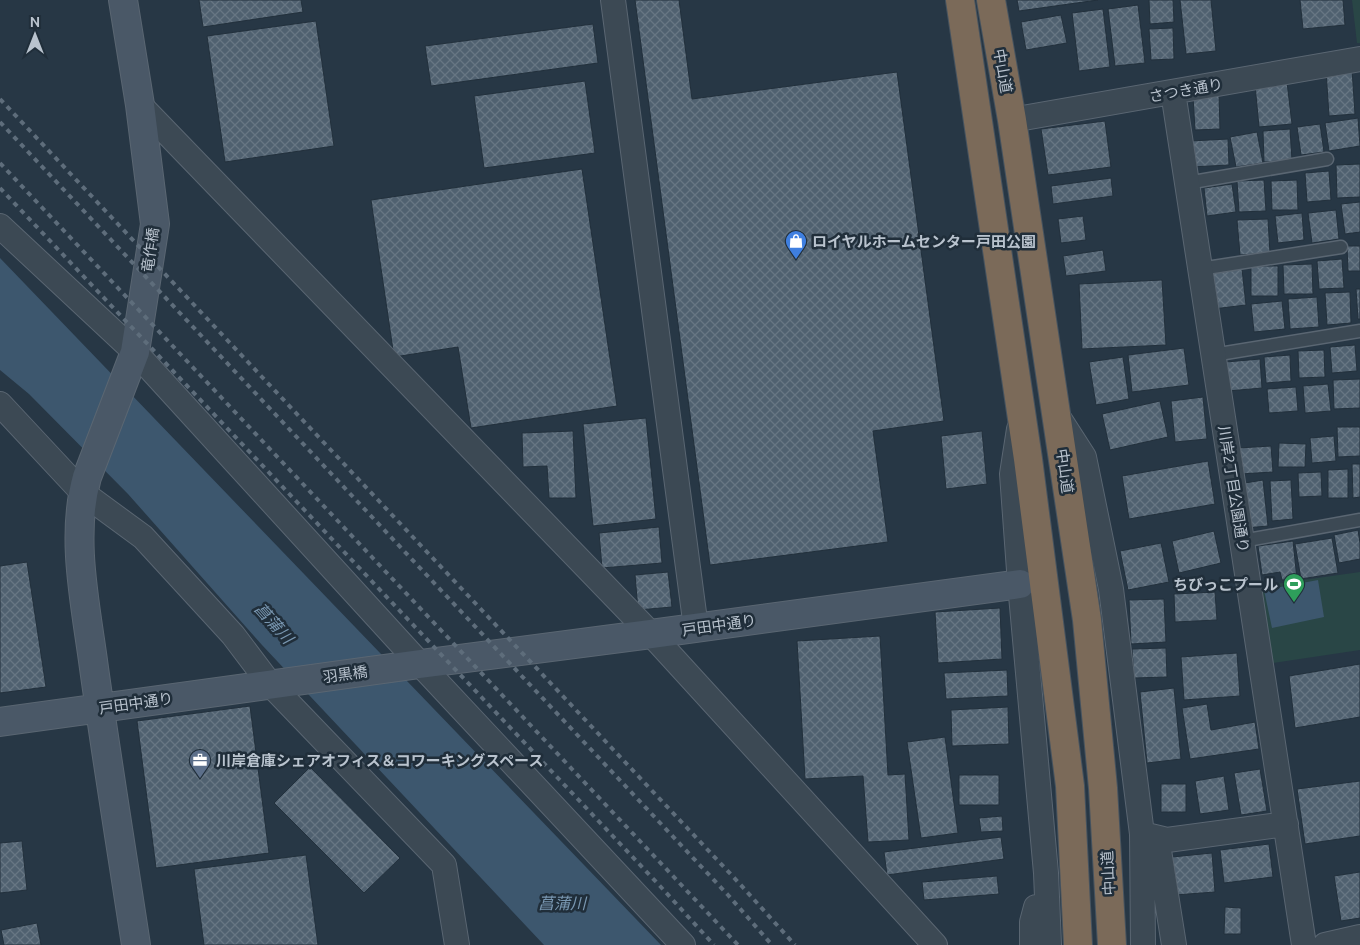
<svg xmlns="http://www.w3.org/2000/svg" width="1360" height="945" viewBox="0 0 1360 945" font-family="Ubuntu,'Noto Sans JP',sans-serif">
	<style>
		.park { fill: #294646 }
		.water { fill: #3d576e }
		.building { fill: url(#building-cross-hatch); stroke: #22303c }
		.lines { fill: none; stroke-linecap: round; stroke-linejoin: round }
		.lane-casing { stroke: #5a6672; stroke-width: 15 }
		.street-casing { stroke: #5a6672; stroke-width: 26 }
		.secondary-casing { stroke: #5a6672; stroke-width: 30 }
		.highway-casing { stroke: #46535f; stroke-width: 30 }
		.lane { stroke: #3c4954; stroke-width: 12 }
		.street { stroke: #3c4954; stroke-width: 24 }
		.secondary { stroke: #4a5867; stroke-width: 28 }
		.highway { stroke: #7b6a59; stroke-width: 28 }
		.rail { stroke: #5e6d7b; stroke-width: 4; stroke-dasharray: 5 5; stroke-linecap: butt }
		.labels { text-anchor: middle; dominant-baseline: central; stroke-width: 5; stroke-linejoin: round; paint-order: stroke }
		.street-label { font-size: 15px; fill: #b9c3ce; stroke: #202e3a }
		.poi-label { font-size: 15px; font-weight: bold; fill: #b9c3ce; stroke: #202e3a; text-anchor: start }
		.water-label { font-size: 16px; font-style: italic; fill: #7997b1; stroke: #202e3a }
	</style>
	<defs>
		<pattern id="building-cross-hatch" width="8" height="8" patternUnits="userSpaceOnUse" patternTransform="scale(1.25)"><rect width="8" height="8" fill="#506170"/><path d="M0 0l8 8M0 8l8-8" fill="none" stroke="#677683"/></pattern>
	</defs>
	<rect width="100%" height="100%" fill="#273745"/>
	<path class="park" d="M1352,0H1360V43H1357Z
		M1360,572V650L1273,663L1261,586Z"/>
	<path class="water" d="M0,258L661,945H544L262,645L128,494L29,394L0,370Z
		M1318,580L1324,617L1272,628L1264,590Z"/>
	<path class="building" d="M199,0H301L303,12L203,27Z
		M635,0H679L692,99L897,72L944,421L873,431L888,542L710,565Z
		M1017,0H1098L1019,11Z
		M1149,0H1173L1174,22L1150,24Z
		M1180,0H1211L1216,51L1186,54Z
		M1300,0H1343L1345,25L1303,29Z
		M1138,5L1145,63L1115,66L1108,9Z
		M1103,9L1110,67L1079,71L1072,13Z
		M1061,15L1067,43L1026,50L1021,22Z
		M316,21L334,146L225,162L207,36Z
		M593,24L598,63L431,86L425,46Z
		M1173,28L1174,59L1151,60L1149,29Z
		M1352,69L1355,114L1329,116L1326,71Z
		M585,81L595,153L484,168L474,96Z
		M1287,82L1292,124L1259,127L1255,85Z
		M1219,94L1220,129L1195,130L1193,96Z
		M1358,118L1360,146L1329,151L1325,123Z
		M1105,121L1111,167L1048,175L1041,129Z
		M1320,124L1324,152L1301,155L1297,127Z
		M1290,129L1292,160L1264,162L1263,131Z
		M1257,132L1263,163L1236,167L1230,137Z
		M1228,139L1229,165L1191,167L1190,141Z
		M1360,164V197L1337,198L1336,165Z
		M582,169L617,406L471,428L458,347L394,357L371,200Z
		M1329,171L1331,200L1307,202L1305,173Z
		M1111,178L1113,196L1053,204L1051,186Z
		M1264,180L1266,211L1239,212L1237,181Z
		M1297,180L1298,210H1272L1271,181Z
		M1232,184L1236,212L1207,216L1204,188Z
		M1360,202V232L1345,234L1341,204Z
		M1336,210L1339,239L1312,243L1308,213Z
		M1302,213L1304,240L1278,243L1275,216Z
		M1083,216L1086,240L1061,243L1058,219Z
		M1268,219L1270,253L1240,255L1237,220Z
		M1347,246H1360V271H1348Z
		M1103,250L1106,271L1066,276L1063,256Z
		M1342,259L1344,288L1319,289L1317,261Z
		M1312,264L1313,294H1284L1283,265Z
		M1251,266H1278V296H1251Z
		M1242,269L1246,305L1213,309L1209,273Z
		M1162,280L1166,345L1082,349L1079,284Z
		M1356,289H1360V319H1358Z
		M1350,292L1351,323L1327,325L1325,293Z
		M1317,297L1319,327L1290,329L1288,299Z
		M1282,301L1285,329L1254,332L1251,304Z
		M1355,345L1357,371L1332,373L1330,347Z
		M1184,348L1189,385L1132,392L1128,355Z
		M1324,350L1325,377L1299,378L1298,351Z
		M1290,355L1291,381L1266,383L1264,357Z
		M1123,357L1129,399L1096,405L1089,362Z
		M1260,359L1262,388L1228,391L1226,362Z
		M1360,379V408L1334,409L1333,380Z
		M1328,384L1331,411L1305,413L1303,386Z
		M1296,387L1298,411L1269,413L1267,389Z
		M1203,397L1207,439L1175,442L1171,401Z
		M1160,401L1168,437L1110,450L1102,414Z
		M646,418L656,519L593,526L583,424Z
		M1337,427H1360V456L1338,457Z
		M573,431L576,498H549L547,466L523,467L522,433Z
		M982,431L987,484L946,489L941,436Z
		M1334,436L1336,461L1312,463L1310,438Z
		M1279,443L1306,444L1305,467H1278Z
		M1271,446L1273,472L1240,474L1238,448Z
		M1208,461L1215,504L1129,519L1122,476Z
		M1352,464H1360V497L1353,498Z
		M1348,469V498H1328V470Z
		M1321,472L1322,496L1299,497L1298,473Z
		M1263,480L1268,526L1245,528L1239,484Z
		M1291,480L1293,519L1272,521L1270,481Z
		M659,527L662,563L602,568L599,533Z
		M1358,530L1360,543V559L1339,563L1334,535Z
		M1214,531L1221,563L1179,573L1172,541Z
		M1332,538L1338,573L1301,579L1295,544Z
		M1293,541L1297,579L1282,580L1280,572L1262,575L1258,546Z
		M1161,543L1169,582L1128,590L1120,551Z
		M27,562L46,687L0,693V566Z
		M668,572L672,607L638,610L635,575Z
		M1215,592L1217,620L1175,622L1174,594Z
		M1164,599L1166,642L1131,644L1129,600Z
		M1000,608L1002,659L938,663L935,612Z
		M880,636L888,775L905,774L909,840L868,842L863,776L805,779L797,641Z
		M1166,648L1167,677L1134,678L1132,649Z
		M1237,653L1240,696L1184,700L1181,657Z
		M1360,664V717L1295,728L1289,676Z
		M1007,670L1008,696L946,699L944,673Z
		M1174,688L1181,759L1147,763L1140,692Z
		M1207,704L1211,730L1255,722L1259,749L1190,759L1182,708Z
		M250,706L269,853L156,868L137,721Z
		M1008,707L1009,744L952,746L951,710Z
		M945,737L958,833L921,838L907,742Z
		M310,767L400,858L364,893L274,803Z
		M1260,769L1267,811L1241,815L1234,773Z
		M959,775H999V805H959Z
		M1224,776L1229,810L1200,814L1195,781Z
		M1360,781V836L1305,844L1297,789Z
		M1161,784H1186V812H1161Z
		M1002,816L1003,831L981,832L979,818Z
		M1001,837L1004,859L887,875L884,852Z
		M22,841L27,890L0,893V843Z
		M1269,844L1273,877L1224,883L1220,850Z
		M1212,853L1215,892L1175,895L1172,857Z
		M306,855L318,945H204L194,869Z
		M1360,872V918L1341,921L1334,876Z
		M997,876L999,894L924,900L922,882Z
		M1225,907L1241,908V934H1224Z
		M37,923L41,945H4L1,930Z"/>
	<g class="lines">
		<g class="lane-casing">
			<path id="lane" d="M1187,183L1327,159
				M1200,269L1341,247
				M1213,355L1360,331
				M1242,541L1360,520"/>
		</g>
		<g class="street-casing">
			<path id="street" d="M613,0L696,628
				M1173,92L1304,945
				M140,105L651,634L935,945
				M1012,120L1360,59
				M0,226L135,352L420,664L683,945
				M0,404L83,493L143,537L233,635L270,684L444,865L457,945
				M1057,415L1084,457L1111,589L1142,834L1167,840L1286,824
				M1019,429L1012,474L1020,584L1046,873L1049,945
				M1142,834L1143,945
				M1157,838L1174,945
				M1032,945V922L1036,907
				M1325,945L1360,937"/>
		</g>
		<g class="secondary-casing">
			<path id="secondary" d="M123,0L140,105L155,224L135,352L87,477C70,538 86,606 94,668C107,761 122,853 136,945
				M0,722L420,664L651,634L1020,584"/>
		</g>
		<g class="highway-casing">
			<path id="highway" d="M960,0L1028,459L1070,786L1078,945
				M991,0L1012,120L1087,620L1103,788L1112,945"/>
		</g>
		<use href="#lane" class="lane"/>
		<use href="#street" class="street"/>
		<use href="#secondary" class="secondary"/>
		<use href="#highway" class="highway"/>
		<path class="rail" d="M0,99L739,883L795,945
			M0,122L728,895L772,945
			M0,163L738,945
			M0,188L660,886L714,945"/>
	</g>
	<defs>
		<g id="shop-pin" transform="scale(1.125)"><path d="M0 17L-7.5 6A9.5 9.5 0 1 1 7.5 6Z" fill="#3f7fe0" stroke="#202e3a"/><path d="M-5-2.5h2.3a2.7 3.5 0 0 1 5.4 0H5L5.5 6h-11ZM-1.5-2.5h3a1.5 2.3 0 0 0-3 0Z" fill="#fff"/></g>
		<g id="stadium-pin" transform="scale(1.125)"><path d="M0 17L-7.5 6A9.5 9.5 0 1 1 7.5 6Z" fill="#2e9e5b" stroke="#202e3a"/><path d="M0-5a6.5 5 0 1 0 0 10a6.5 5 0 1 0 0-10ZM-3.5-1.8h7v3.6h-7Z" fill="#fff"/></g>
		<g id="office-pin" transform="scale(1.125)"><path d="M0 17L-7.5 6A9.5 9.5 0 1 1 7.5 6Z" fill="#5c6f8a" stroke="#202e3a"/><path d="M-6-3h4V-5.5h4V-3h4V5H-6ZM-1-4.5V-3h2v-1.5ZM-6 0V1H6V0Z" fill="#fff"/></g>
	</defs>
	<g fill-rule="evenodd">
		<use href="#shop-pin" x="796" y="241"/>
		<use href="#stadium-pin" x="1294" y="584"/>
		<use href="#office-pin" x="200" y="760"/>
	</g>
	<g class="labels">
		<g class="street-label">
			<text transform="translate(1003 71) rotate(80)">中山道</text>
			<text transform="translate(1186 90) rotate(-10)">さつき通り</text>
			<text transform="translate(150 250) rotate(-82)">竜作橋</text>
			<text transform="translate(1065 471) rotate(82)">中山道</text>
			<text transform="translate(1234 489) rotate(81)">川岸2丁目公園通り</text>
			<text transform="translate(719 625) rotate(-8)">戸田中通り</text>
			<text transform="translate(345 674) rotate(-8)">羽黒橋</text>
			<text transform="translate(136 703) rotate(-8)">戸田中通り</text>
			<text transform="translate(1108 873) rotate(-93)">中山道</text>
		</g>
		<g class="poi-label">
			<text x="812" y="241">ロイヤルホームセンター戸田公園</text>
			<text x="1278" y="584" text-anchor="end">ちびっこプール</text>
			<text x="216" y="760">川岸倉庫シェアオフィス＆コワーキングスペース</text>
		</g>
		<g class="water-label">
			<text transform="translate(274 623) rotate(48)">菖蒲川</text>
			<text x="562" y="903">菖蒲川</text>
		</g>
	</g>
	<g transform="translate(35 35)" stroke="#202e3a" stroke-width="4" paint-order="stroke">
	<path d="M0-4L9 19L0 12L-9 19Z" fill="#b9c3ce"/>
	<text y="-8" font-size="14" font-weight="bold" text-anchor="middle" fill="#b9c3ce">N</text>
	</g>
</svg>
